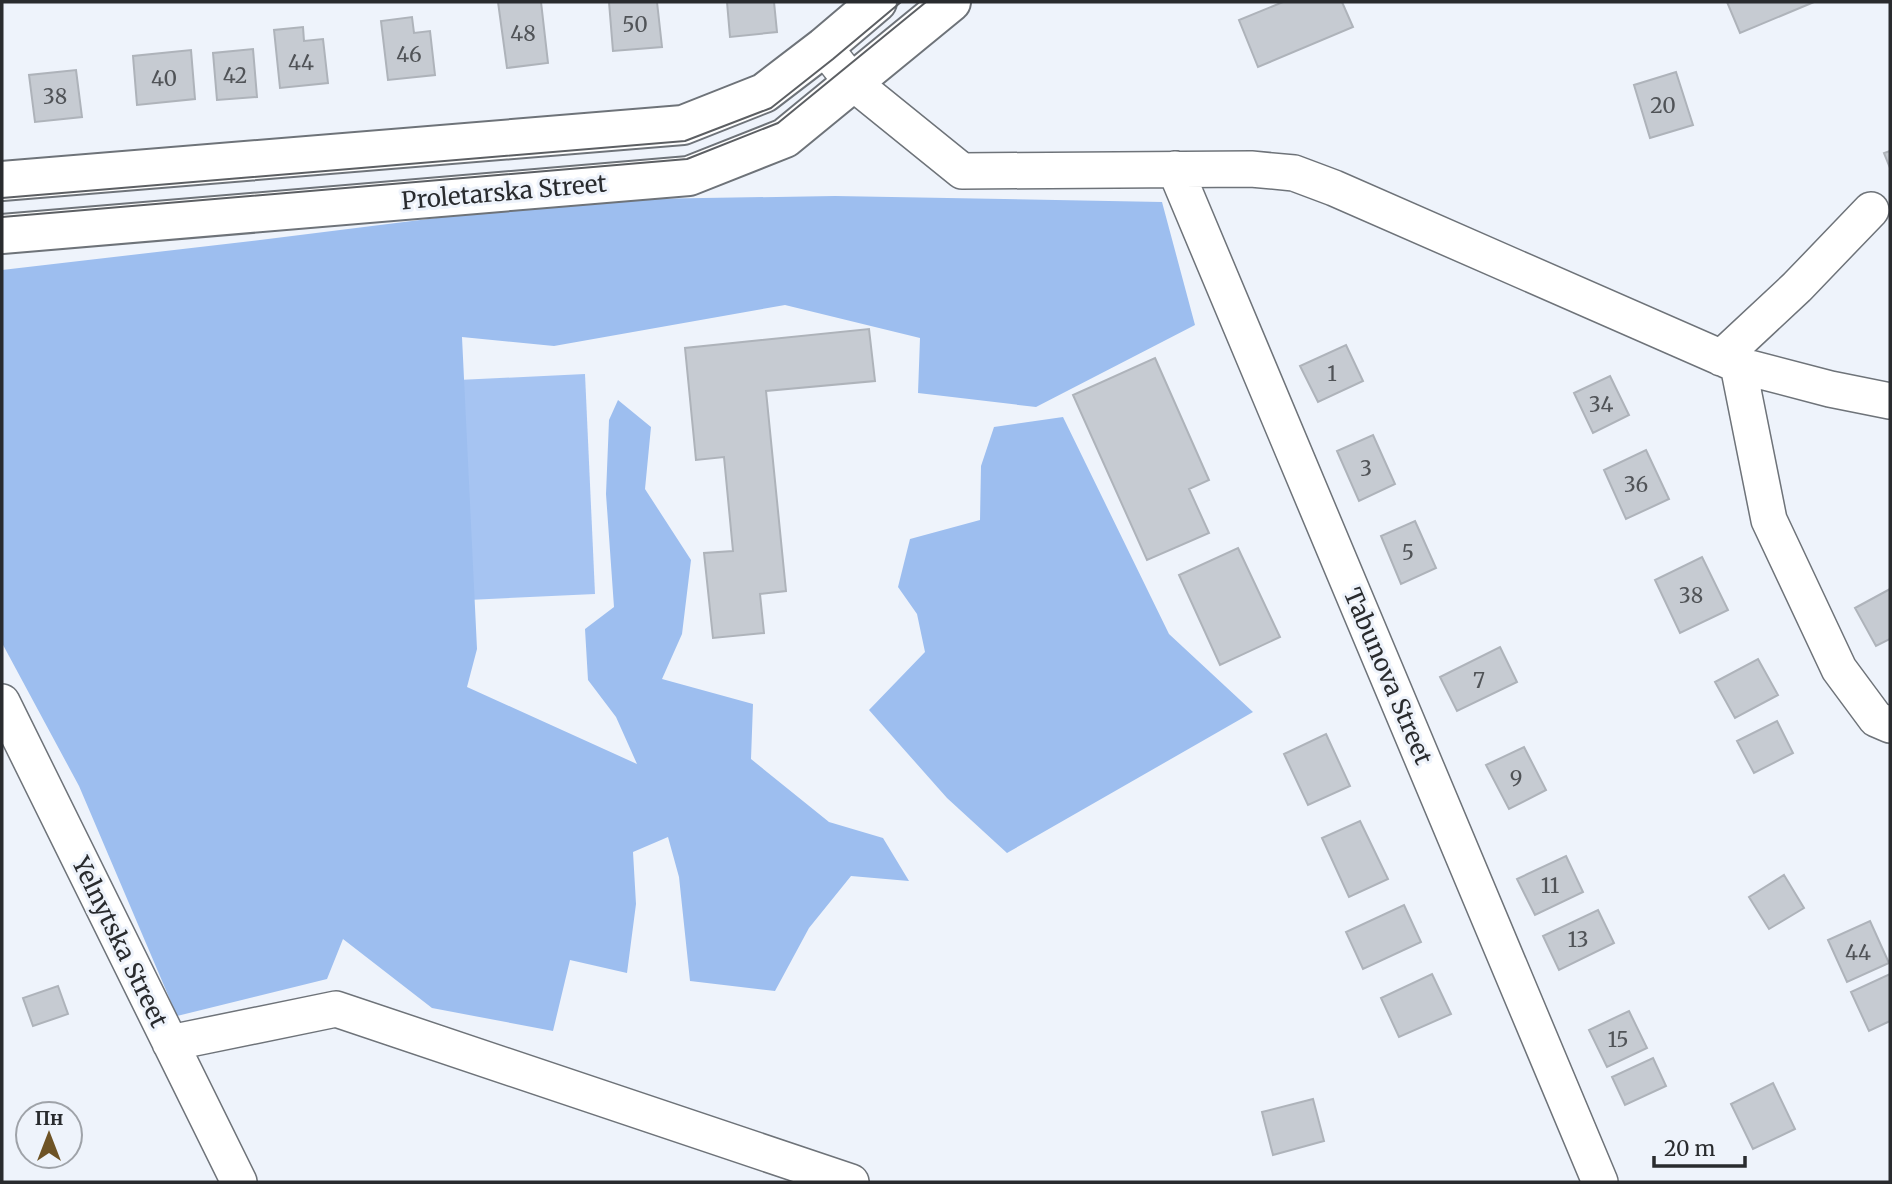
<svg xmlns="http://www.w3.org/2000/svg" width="1892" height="1184" viewBox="0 0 1892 1184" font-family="Merriweather,serif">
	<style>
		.green { fill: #a6c4f2 }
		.forest { fill: #9dbeef }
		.building { fill: #c6cbd2; stroke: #aeb3ba; stroke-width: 2 }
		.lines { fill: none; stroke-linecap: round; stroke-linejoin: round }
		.minor-casing { stroke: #6e7379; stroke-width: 38 }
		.major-casing { stroke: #6e7379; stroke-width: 42 }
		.minor { stroke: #fff; stroke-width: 35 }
		.major { stroke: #fff; stroke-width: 38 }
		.tram { stroke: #5c5f63; stroke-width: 2 }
		.labels { text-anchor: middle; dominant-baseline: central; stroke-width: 6; stroke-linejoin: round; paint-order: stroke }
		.number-label { font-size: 21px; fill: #505357 }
		.street-label { font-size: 24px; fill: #292b2e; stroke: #eef3fb }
	</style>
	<rect width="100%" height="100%" fill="#eef3fb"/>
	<path class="green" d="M585,374L595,594L468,600L458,380Z"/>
	<path class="forest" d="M835,196L1162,202L1195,325L1036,407L918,393L920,338L785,305L554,346L462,337L477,649L467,687L637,764L616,717L588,680L585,629L614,607L606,494L609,420L618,400L651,427L645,489L691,560L682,634L662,679L753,704L751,759L829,822L883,838L909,881L851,876L809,928L775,991L690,981L679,877L668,837L633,852L636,904L627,973L570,960L553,1031L432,1008L343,939L327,979L177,1016L79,786L2,643V270L260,240L581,200Z
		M1063,417L1169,634L1253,712L1007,853L947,798L869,710L925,652L917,614L898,587L910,539L980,520L981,466L994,427Z"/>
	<path class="building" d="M498,2H541L548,63L507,68Z
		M609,2H657L662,47L613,51Z
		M727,2H774L777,32L730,37Z
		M1283,2H1342L1353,27L1258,67L1239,20Z
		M1727,2H1814L1740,33Z
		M412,17L414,33L430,31L435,75L388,80L381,21Z
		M303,27L304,41L323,39L328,83L280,88L274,30Z
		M253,49L257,97L217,100L213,53Z
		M191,50L195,99L137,105L133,56Z
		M76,70L82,117L35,122L29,75Z
		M1676,72L1693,125L1650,138L1634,85Z
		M1890,151V168L1884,153Z
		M869,329L875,381L766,391L786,591L760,594L764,633L713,638L704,553L733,551L724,457L696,460L685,348Z
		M1346,345L1363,381L1318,402L1300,366Z
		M1155,358L1209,480L1189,489L1209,533L1147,560L1073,395Z
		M1610,376L1629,415L1593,433L1574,393Z
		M1373,435L1395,484L1359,501L1337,451Z
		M1646,450L1669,499L1626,519L1604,470Z
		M1415,521L1436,568L1401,584L1381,536Z
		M1238,548L1280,637L1220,665L1179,575Z
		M1702,557L1728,610L1680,633L1655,580Z
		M1890,589V639L1876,646L1855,608Z
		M1500,647L1517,682L1457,711L1440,677Z
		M1758,659L1778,695L1735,718L1715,682Z
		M1777,721L1793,753L1754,773L1737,741Z
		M1326,734L1350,786L1308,805L1284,754Z
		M1524,747L1546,790L1509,809L1486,765Z
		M1360,821L1388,879L1349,897L1322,838Z
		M1566,856L1583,892L1535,915L1517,879Z
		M1784,875L1804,908L1769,929L1749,897Z
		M1404,905L1421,942L1363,969L1346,932Z
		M1598,910L1614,943L1559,970L1543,936Z
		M1870,921L1889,963L1847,982L1828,940Z
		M1432,974L1451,1014L1399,1037L1381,998Z
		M1890,974V1021L1869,1031L1851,992Z
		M58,986L68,1014L33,1026L23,998Z
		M1629,1011L1647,1048L1607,1067L1589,1030Z
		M1653,1058L1666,1086L1625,1105L1612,1077Z
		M1773,1083L1795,1129L1753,1149L1731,1104Z
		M1313,1099L1324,1141L1273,1155L1262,1112Z"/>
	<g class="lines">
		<g class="minor-casing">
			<path id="minor" d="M824,47L852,82L962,171L1251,169L1294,173L1334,188L1738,365L1830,389L1890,401
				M1175,169L1600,1182
				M1721,358L1797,287L1871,210
				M1738,365L1769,520L1839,669L1876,719L1890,725
				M2,702L239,1182
				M170,1043L336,1009L851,1182"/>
		</g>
		<g class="major-casing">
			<path id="major" d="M2,181L683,125L764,93L824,47L877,2
				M2,234L689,176L785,138L951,2"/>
		</g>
		<use href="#minor" class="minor"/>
		<use href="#major" class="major"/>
		<path class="tram" d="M2,198L685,141L771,108L833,59L901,2
			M2,217L687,159L778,123L926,2"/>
	</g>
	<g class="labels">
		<g class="number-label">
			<text x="635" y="24">50</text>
			<text x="523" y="33">48</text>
			<text x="409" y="54">46</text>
			<text x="301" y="62">44</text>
			<text x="235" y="75">42</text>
			<text x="164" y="78">40</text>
			<text x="55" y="96">38</text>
			<text x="1663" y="105">20</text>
			<text x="1332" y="373">1</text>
			<text x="1601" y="404">34</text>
			<text x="1366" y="468">3</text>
			<text x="1636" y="484">36</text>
			<text x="1408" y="552">5</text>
			<text x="1691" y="595">38</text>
			<text x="1479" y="680">7</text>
			<text x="1516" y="778">9</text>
			<text x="1550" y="885">11</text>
			<text x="1578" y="939">13</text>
			<text x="1858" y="952">44</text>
			<text x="1618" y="1039">15</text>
		</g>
		<g class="street-label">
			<text transform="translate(504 192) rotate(-5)">Proletarska Street</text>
			<text transform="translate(1388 676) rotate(67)">Tabunova Street</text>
			<text transform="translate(120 942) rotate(64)">Yelnytska Street</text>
		</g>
	</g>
	<rect width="1892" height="1184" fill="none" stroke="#292b2e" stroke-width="7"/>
	<g transform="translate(49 1135)"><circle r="33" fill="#eef3fb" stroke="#9fa3a9" stroke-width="2"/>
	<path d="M0-5L12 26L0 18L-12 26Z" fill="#6e5325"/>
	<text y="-10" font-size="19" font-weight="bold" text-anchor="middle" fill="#292b2e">Пн</text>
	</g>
	<path d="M1654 1156v10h91v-10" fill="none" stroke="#292b2e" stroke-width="3.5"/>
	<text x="1664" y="1156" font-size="21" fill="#292b2e" stroke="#eef3fb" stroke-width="5" paint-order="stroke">20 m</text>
</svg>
